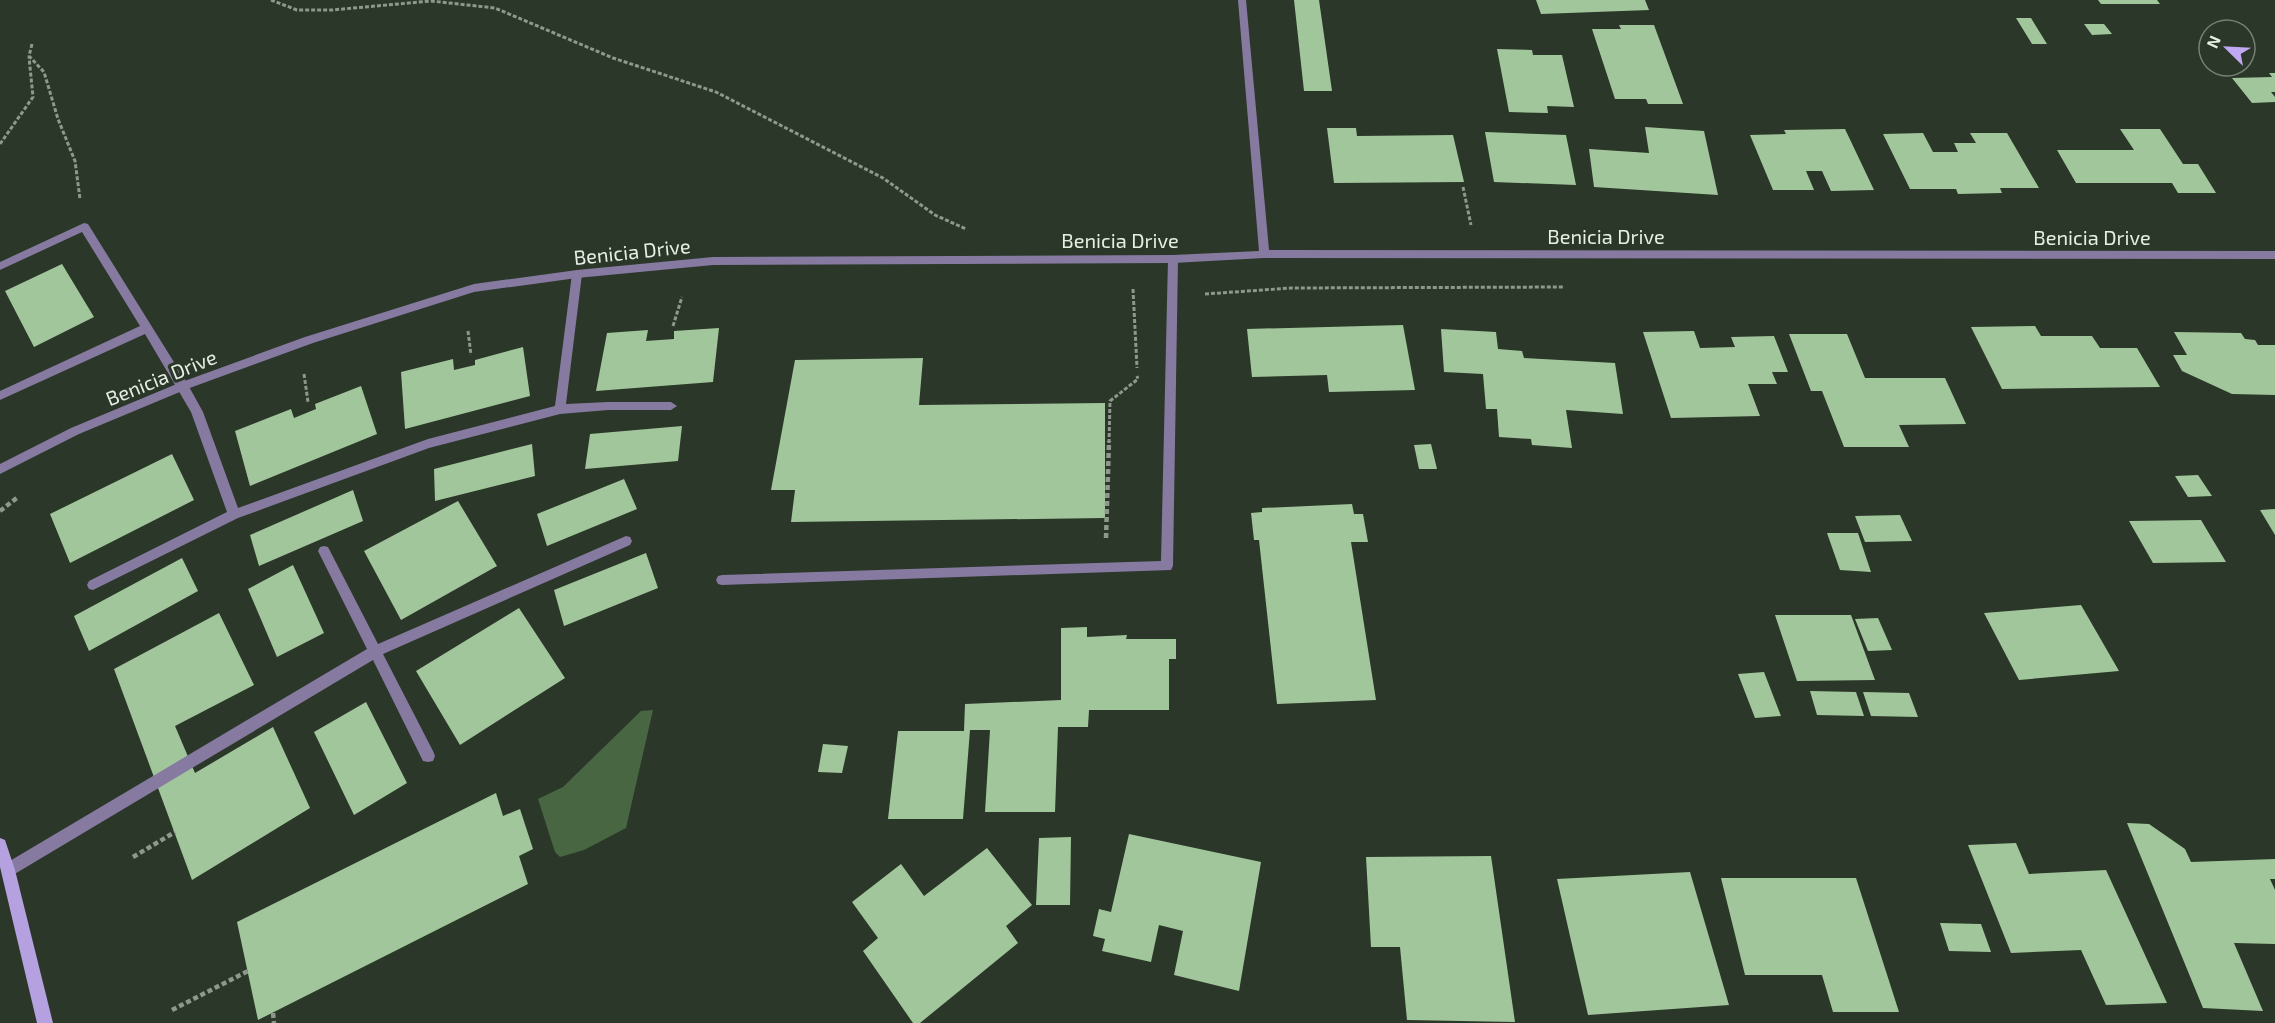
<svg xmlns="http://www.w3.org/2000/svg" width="2275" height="1023" viewBox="0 0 2275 1023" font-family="'Exo 2',sans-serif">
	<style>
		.green { fill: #496643 }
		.building { fill: #a2c69b }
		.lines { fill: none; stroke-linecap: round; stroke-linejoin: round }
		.path-far1 { stroke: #8e988c; stroke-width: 3; stroke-dasharray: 4 2; stroke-linecap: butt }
		.path { stroke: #8e988c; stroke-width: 4.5; stroke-dasharray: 5 3; stroke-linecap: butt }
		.service { fill: #867aa0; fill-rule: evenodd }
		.minor { fill: #867aa0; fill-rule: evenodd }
		.secondary { fill: #b5a1df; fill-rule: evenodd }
		.labels { text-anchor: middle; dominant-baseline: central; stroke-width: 6; stroke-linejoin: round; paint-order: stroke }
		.street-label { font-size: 20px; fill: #e7efe5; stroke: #2b3729 }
	</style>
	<rect width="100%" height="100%" fill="#2b3729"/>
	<path class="green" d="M653,710L626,828L584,850L560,857L555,852L538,799L563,787L641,711Z"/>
	<path class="building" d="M1294,0H1319L1332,91H1304Z
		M1536,0H1645L1649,10L1541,14Z
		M2098,0H2157L2160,4H2101Z
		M2016,18H2031L2047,44H2032Z
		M2084,24H2104L2112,34L2092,35Z
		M1619,25H1654L1683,104H1648L1646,99H1615L1592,29H1621Z
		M1497,49L1532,50L1533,55H1562L1574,107L1547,106L1548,113L1509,112Z
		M2269,73H2275V92H2271L2275,97V102L2252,103L2232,78L2272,77Z
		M1645,127L1704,131L1718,195L1594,187L1589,149L1649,153Z
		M1327,128H1356L1357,136L1453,135L1464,182L1334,183Z
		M1845,129L1874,190L1831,191L1822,171H1806L1814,190H1773L1750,135L1786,134L1784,130Z
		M2120,129H2160L2183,164H2198L2216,193H2178L2172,183H2076L2057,150H2134Z
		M1485,132L1566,135L1576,185L1494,182Z
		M1923,133L1933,152H1958L1954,143H1976L1970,133H2007L2039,188H2000L2002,193L1958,194L1956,189H1910L1883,134Z
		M62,264L94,317L34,347L5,291Z
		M1403,325L1415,390L1329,392L1327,375L1252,377L1247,329Z
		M2035,326L2041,336H2092L2100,348H2137L2160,387L2002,389L1971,327Z
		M719,328L713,382L596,391L607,333L648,330L646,341L674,339V331Z
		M1441,329L1496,332L1498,349L1522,351L1524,358L1615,363L1623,414L1566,410L1572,448L1532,445L1531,439L1499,437L1497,409H1486L1483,374L1444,372Z
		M1694,331L1700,348L1735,347L1731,337L1774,336L1788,372H1772L1777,384H1748L1760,416L1671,418L1643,332Z
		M2174,332L2241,333L2245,339L2255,340L2258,345H2275V395L2232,394L2182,371L2173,355H2187Z
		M1789,334H1847L1865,378H1945L1966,424L1899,425L1909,447H1844L1822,391H1811Z
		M523,347L530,396L405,429L401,372L453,359L454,370L475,365V360Z
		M923,358L919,405L1105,403V518L791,522L795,490H771L795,360Z
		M361,386L377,434L250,486L235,431L291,409L294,418L316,409L315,404Z
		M682,426L678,461L585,469L590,434Z
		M532,444L535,476L435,501L434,469Z
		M1431,444L1437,469H1419L1414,445Z
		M172,454L194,500L70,563L50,514Z
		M2198,475L2212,496L2188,497L2175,476Z
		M624,479L637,509L547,546L537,514Z
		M353,490L363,521L259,566L250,535Z
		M458,501L497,566L401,620L364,551Z
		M1352,504L1354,514H1363L1368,542H1351L1376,700L1277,704L1259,540H1254L1251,513L1262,512V508Z
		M2275,509V535L2260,510Z
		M1900,515L1912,541L1865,542L1855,516Z
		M2201,520L2226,562L2153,563L2129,521Z
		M1827,533H1858L1871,572L1840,570Z
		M646,553L658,588L564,626L554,590Z
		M182,558L198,591L89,651L74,616Z
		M293,565L324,633L277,657L248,589Z
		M2081,605L2119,671L2019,680L1984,613Z
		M519,608L565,678L460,745L416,671Z
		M219,613L254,685L175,726L195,773L273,727L310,808L192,880L114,669Z
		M1775,615H1851L1875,680L1797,681Z
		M1878,618L1892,650L1868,651L1855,619Z
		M1087,627V637L1127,635L1126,639H1176V659H1169V710H1089L1088,727H1058L1055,812H985L990,730H970L963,819H888L898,731H964L965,704L1061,700V628Z
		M1764,672L1781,716L1755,718L1738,674Z
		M1810,691L1856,692L1864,716L1817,715Z
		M1863,692L1909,693L1918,717L1871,716Z
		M366,702L407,783L354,815L314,732Z
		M823,744L848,746L842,773L818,772Z
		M496,793L503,816L520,809L533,849L519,856L528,884L258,1020L237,922Z
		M2127,823L2149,824L2185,849L2191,862L2275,859V879H2270L2275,890V944L2234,943L2263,1011L2203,1008Z
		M1129,834L1261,862L1239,991L1174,975L1183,931L1159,925L1151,962L1102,951L1105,939L1093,936L1099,909L1111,912Z
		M1071,837L1070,905H1036L1039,838Z
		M2016,843L2029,874L2106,870L2167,1003L2106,1005L2081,950L2011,953L1968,845Z
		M987,848L1032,905L1006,926L1018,943L920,1023H913L863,951L878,938L852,902L901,864L924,896Z
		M1491,856L1515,1022L1407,1020L1400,947H1371L1366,857Z
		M1690,872L1729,1005L1588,1015L1557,879Z
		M1721,878H1856L1899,1012H1833L1822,975H1745Z
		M1940,923L1981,924L1991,952L1949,951Z"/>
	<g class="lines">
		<path class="path-far1" d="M271,0L297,10H332L431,1L495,8L613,58L716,92L883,178L935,215L966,229
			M32,44L29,56L44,72L58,119L75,161L80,199
			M0,144L33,97L29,57
			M1463,187L1471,225
			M1133,289L1137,368
			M1205,294L1291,288L1564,287
			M673,326L682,297
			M468,331L471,355
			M304,374L308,402
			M1109,443L1110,401L1138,379L1137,376"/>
		<path class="path" d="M0,511L18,497
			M1106,538L1109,441
			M133,857L175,832
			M172,1010L248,971
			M273,1013L274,1023"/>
		<path class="service" d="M84,223L88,224L187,383L203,412L238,508L428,439L555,406L572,274L577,270L582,274L566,404L608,402H671L677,406L671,410H608L560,414L429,448L238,518L93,590L89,589L87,585L89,581L227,512L191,412L145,334L0,400V391L140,326L82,232L0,270V262Z
			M1173,255L1178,259L1173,566L1171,570L722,585L718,584L716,580L718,576L722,575L1161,561L1168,259Z
			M626,536L630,537L632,541L630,545L383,654L433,751L435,756L433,761L428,762L423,761L373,660L13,875L8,877L3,875L1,870L3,865L367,649L318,551L320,547L324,546L328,547L378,644Z"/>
		<path class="minor" d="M1238,0H1246L1269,250L2275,251V259L1264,258L1173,263L713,265L577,278L474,292L313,343L187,389L79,434L0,474V464L71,428L179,383L305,337L474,284L577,270L713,257L1173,255L1259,251Z"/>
		<path class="secondary" d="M0,838L5,840L15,870L53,1023H37L0,867Z"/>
	</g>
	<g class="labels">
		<g class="street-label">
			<text x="1606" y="236">Benicia Drive</text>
			<text x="2092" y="237">Benicia Drive</text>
			<text x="1120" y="240">Benicia Drive</text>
			<text transform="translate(632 251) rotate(-6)">Benicia Drive</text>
			<text transform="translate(161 377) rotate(-22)">Benicia Drive</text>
		</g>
	</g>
	<g transform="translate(2227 48) rotate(294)"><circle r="28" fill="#2b3729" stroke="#768174" stroke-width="1.5"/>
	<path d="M0-4.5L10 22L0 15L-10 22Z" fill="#c1a8f3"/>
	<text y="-9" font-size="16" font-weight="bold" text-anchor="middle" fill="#e7efe5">N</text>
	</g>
</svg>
